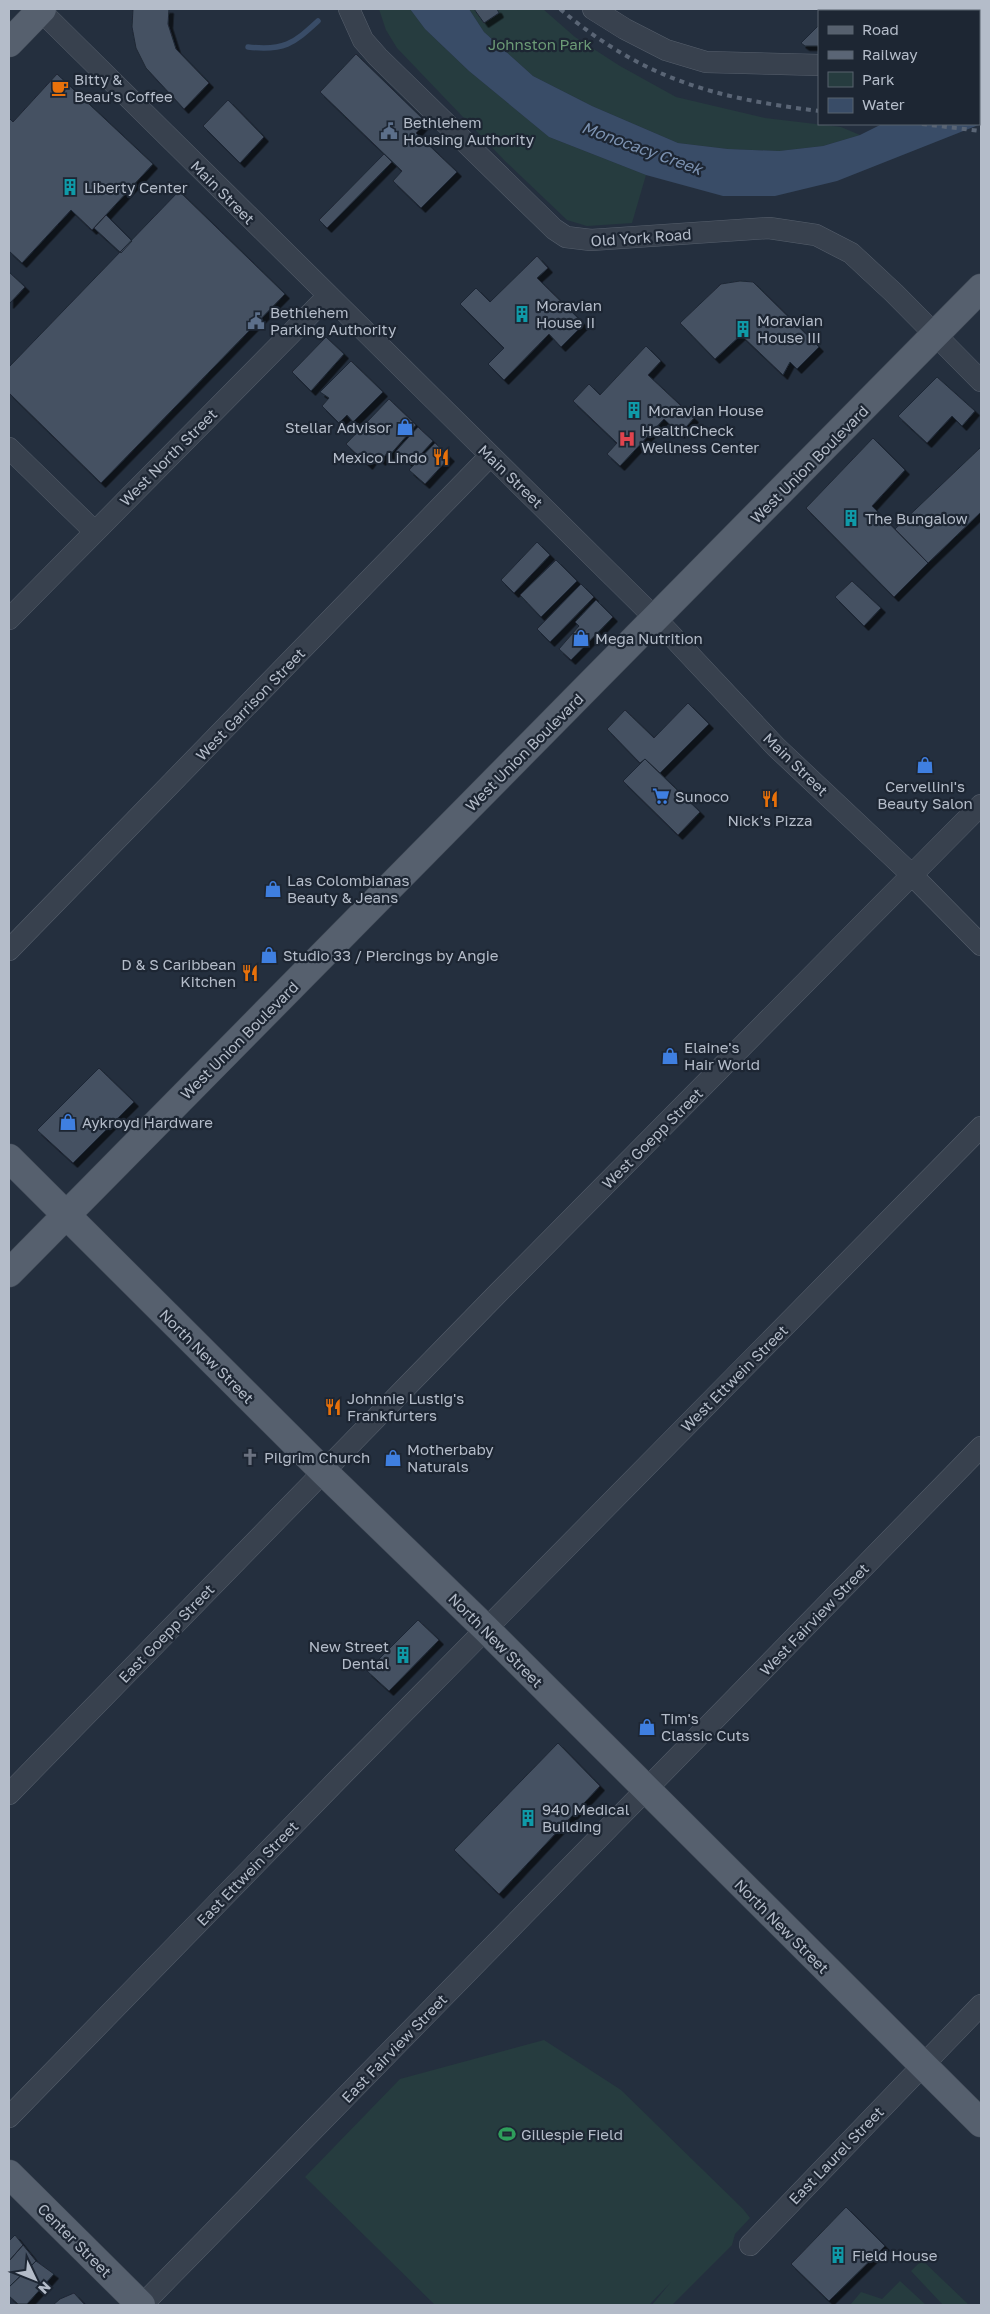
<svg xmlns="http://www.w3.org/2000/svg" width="990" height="2314" viewBox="0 0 990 2314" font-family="'Golos Text',sans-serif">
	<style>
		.green { fill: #263c3f }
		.water { fill: #394c67 }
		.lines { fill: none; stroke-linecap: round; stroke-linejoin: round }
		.stream { stroke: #394c67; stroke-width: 5.5 }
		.building { fill: #455162; stroke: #1f2835; filter: url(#shadow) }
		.minor-casing { stroke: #565f6c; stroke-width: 22 }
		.major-casing { stroke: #414a57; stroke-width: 29 }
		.minor { stroke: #38414e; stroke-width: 21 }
		.major { stroke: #56606e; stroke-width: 28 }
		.rail { stroke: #5a6575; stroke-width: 4; stroke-dasharray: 5 5; stroke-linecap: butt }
		.labels { text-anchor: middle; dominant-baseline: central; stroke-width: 4.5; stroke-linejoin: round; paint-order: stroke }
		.park-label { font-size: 15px; fill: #6b9a76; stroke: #1d2633 }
		.poi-label { font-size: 15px; fill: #b4bcc9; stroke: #1d2633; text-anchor: start }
		.street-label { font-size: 15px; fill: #b4bcc9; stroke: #1d2633 }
		.water-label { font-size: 16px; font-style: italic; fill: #7c92b1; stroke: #1d2633 }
	</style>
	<defs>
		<filter id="shadow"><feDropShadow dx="4.5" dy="4.5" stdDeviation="0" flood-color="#0009"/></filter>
	</defs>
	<rect width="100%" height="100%" fill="#242f3e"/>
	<path class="green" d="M379,9H410L425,29L469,71L549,137L646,175L632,223L587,226L567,220L505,161L397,48L386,30Z
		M469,9H543L575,37L620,66L676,97L765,118L841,127L860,135L823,146L779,151L728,149L678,143L592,106L533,76L484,32Z
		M544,2040L621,2090L743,2209L750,2218L735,2234L732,2245L672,2305H652L671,2282L649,2305H435L305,2177L400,2079Z
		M922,2260L969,2305H943L911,2271Z
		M900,2281L926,2305H850L861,2292L882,2299Z"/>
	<path class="water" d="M410,9H469L484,32L533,76L592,106L678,143L728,149L779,151L823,146L860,135L882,124H979V78L981,77V124L837,181L775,196H723L646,175L549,137L469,71L425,29Z"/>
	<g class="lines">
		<path class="stream" d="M248,47C284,51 293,44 318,21"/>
	</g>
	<path class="building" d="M133,9H169L168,24L176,49L209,83L184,109L146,68L136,48L132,27Z
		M474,9H497L499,13L484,23Z
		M835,9H907L905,11H832Z
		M912,9H960L962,11H915Z
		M819,25V46H805L801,43Z
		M356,54L426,122L416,133L457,172L421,208L393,181L402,171L320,92Z
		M57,74L153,164L92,230L71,210L22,263L9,251V118L13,122Z
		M228,100L264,137L240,163L203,126Z
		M384,154L392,162L327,228L319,220Z
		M179,191L285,294L101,483L9,393V367Z
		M106,215L132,241L121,253L94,228Z
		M537,256L548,268L537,278L584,324L561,347L549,334L504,380L488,364L504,348L460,304L476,288L490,302Z
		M9,272L25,287L9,304Z
		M740,281L753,282L819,347L797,369L790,362L783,375L741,335L715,359L680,323L721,284Z
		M326,337L344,354L311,391L292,372Z
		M646,346L661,361L648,375L694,418L680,434L664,419L620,466L607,454L617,443L573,401L589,384L600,395Z
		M351,361L383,392L353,422L347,415L339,423L322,406L329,398L320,392Z
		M937,377L975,411L962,426L952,416L927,443L898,416Z
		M389,399L416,425L389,456L387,453L381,461L375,456L368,465L346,444Z
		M418,427L433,441L411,465L396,451Z
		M873,438L905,470L872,506L928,563L894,597L806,508Z
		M435,443L450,457L425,484L409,470Z
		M981,447V512L928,563L895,529Z
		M537,542L550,555L514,593L501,580Z
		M556,560L577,581L541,617L520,595Z
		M852,581L881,608L864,626L835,597Z
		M581,584L594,597L550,642L537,629Z
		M596,600L613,617L571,660L559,649L579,626L575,622Z
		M688,703L709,724L660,773L645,759L640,763L607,729L625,710L654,738Z
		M645,759L700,812L678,835L623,781Z
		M99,1068L134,1102L73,1163L37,1130Z
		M418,1620L439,1640L389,1691L367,1671Z
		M558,1743L600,1786L499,1894L454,1850Z
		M846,2207L885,2246L829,2301L791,2264Z
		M15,2235L23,2245L9,2261V2241Z
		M23,2245L36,2261L9,2287V2261Z
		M36,2261L54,2274L27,2304H18L9,2296V2287Z
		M74,2293L85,2305H53L60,2299Z"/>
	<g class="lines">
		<g class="minor-casing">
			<path id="minor" d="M39,9L656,619L776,747L912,875L981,945
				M349,9L363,40L378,57L554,229L566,237L591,240L769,228L816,235L851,253L894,293L981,381
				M593,9L625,29L666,50L706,62L819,65
				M979,52H981
				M9,448L94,531
				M9,619L328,296
				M9,950L490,456
				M9,1794L499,1292L981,805
				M9,2117L346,1771L981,1127
				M750,2245L981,2005
				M142,2305L981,1447"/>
		</g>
		<g class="major-casing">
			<path id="major" d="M9,43L42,9
				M9,1158L323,1471L486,1629L981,2123
				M9,1273L981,288
				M9,2174L141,2305"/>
		</g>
		<use href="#minor" class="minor"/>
		<use href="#major" class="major"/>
		<path class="rail" d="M560,9C643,79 714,98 819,111
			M922,124L981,131"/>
	</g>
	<defs>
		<g id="cafe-bare" transform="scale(1.35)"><path d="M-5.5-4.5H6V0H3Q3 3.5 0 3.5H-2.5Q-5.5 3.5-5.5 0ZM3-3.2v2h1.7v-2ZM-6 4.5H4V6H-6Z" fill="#e8710a" stroke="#1d2633" stroke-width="2.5" paint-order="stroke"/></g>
		<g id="civic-bare" transform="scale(1.35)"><path d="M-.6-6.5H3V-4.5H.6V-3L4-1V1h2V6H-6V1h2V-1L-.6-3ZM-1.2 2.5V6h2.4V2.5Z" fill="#5c6f8a" stroke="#1d2633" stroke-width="2.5" paint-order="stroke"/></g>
		<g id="building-bare" transform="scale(1.35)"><path d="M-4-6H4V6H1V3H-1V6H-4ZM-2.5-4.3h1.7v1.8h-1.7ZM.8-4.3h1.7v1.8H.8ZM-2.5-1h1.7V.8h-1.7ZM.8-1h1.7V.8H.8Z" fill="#0f9aa8" stroke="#1d2633" stroke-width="2.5" paint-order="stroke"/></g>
		<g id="shop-bare" transform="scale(1.35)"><path d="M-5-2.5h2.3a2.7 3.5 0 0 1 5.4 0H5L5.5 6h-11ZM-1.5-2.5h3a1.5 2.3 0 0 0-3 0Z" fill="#3f7fe0" stroke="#1d2633" stroke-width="2.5" paint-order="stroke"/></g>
		<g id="hospital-bare" transform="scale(1.35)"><path d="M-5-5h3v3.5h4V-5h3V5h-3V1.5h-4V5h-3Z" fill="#e0444e" stroke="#1d2633" stroke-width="2.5" paint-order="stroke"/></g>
		<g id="restaurant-bare" transform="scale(1.35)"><path d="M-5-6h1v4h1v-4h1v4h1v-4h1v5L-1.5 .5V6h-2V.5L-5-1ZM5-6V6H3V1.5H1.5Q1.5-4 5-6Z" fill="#e8710a" stroke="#1d2633" stroke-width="2.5" paint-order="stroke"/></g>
		<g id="supermarket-bare" transform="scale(1.35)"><path d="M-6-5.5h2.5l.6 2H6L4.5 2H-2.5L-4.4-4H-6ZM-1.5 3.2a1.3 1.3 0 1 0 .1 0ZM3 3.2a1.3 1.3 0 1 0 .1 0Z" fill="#3f7fe0" stroke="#1d2633" stroke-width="2.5" paint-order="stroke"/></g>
		<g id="church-bare" transform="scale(1.35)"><path d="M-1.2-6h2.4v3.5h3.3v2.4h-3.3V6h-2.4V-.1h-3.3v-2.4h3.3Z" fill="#6b7280" stroke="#1d2633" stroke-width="2.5" paint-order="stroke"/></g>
		<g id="stadium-bare" transform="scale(1.35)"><path d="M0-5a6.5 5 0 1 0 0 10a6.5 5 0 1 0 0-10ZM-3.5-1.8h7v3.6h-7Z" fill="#2e9e5b" stroke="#1d2633" stroke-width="2.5" paint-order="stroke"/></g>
	</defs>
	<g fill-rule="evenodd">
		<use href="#cafe-bare" x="60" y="88"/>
		<use href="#civic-bare" x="389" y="131"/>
		<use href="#building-bare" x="70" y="187"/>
		<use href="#building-bare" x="522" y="314"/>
		<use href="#civic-bare" x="256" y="321"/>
		<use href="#building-bare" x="743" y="329"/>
		<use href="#building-bare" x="634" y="410"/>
		<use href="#shop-bare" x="405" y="427"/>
		<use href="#hospital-bare" x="627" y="439"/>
		<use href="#restaurant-bare" x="441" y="457"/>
		<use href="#building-bare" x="851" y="518"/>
		<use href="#shop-bare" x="581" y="638"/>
		<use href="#shop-bare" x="925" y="765"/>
		<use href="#supermarket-bare" x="661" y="796"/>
		<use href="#restaurant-bare" x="770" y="799"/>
		<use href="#shop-bare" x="273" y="889"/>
		<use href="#shop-bare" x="269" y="955"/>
		<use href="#restaurant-bare" x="250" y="973"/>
		<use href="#shop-bare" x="670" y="1056"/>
		<use href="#shop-bare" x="68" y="1122"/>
		<use href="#restaurant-bare" x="333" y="1407"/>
		<use href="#church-bare" x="250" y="1457"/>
		<use href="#shop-bare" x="393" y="1458"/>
		<use href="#building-bare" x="403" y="1655"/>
		<use href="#shop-bare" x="647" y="1727"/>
		<use href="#building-bare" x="528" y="1818"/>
		<use href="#stadium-bare" x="507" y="2134"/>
		<use href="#building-bare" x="838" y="2255"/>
	</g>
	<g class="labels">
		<g class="park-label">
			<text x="540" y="44">Johnston Park</text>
		</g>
		<g class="poi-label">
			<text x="74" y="79">Bitty &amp;<tspan x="74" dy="17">Beau's Coffee</tspan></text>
			<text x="403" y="122">Bethlehem<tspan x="403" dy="17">Housing Authority</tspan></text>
			<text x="84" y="187">Liberty Center</text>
			<text x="536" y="305">Moravian<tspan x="536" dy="17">House II</tspan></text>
			<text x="270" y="312">Bethlehem<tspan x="270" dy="17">Parking Authority</tspan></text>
			<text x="757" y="320">Moravian<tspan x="757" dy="17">House III</tspan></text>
			<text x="648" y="410">Moravian House</text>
			<text x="391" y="427" text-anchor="end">Stellar Advisor</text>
			<text x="641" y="430">HealthCheck<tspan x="641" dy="17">Wellness Center</tspan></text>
			<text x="427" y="457" text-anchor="end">Mexico Lindo</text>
			<text x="865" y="518">The Bungalow</text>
			<text x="595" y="638">Mega Nutrition</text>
			<text x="925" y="786" text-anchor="middle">Cervellini's<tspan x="925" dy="17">Beauty Salon</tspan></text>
			<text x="675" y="796">Sunoco</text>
			<text x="770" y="820" text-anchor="middle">Nick's Pizza</text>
			<text x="287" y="880">Las Colombianas<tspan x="287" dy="17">Beauty &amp; Jeans</tspan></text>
			<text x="283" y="955">Studio 33 / Piercings by Angie</text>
			<text x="236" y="964" text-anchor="end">D &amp; S Caribbean<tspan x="236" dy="17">Kitchen</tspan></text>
			<text x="684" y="1047">Elaine's<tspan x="684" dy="17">Hair World</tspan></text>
			<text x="82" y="1122">Aykroyd Hardware</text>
			<text x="347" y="1398">Johnnie Lustig's<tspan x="347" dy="17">Frankfurters</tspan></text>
			<text x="407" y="1449">Motherbaby<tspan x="407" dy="17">Naturals</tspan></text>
			<text x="264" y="1457">Pilgrim Church</text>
			<text x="389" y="1646" text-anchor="end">New Street<tspan x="389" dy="17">Dental</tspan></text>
			<text x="661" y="1718">Tim's<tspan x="661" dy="17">Classic Cuts</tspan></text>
			<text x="542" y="1809">940 Medical<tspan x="542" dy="17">Building</tspan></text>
			<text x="521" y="2134">Gillespie Field</text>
			<text x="852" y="2255">Field House</text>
		</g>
		<g class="street-label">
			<text transform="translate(223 192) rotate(45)">Main Street</text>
			<text transform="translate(641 237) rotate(-4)">Old York Road</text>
			<text transform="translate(168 457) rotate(-45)">West North Street</text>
			<text transform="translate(809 464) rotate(-45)">West Union Boulevard</text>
			<text transform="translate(511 476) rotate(44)">Main Street</text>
			<text transform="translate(250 704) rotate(-46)">West Garrison Street</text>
			<text transform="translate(524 752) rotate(-45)">West Union Boulevard</text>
			<text transform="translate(796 764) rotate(44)">Main Street</text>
			<text transform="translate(239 1040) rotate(-45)">West Union Boulevard</text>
			<text transform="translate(652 1138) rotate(-45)">West Goepp Street</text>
			<text transform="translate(207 1356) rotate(45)">North New Street</text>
			<text transform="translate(734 1378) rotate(-45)">West Ettwein Street</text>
			<text transform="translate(814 1619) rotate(-46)">West Fairview Street</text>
			<text transform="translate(166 1633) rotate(-46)">East Goepp Street</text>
			<text transform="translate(496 1640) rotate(45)">North New Street</text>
			<text transform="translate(247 1873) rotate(-46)">East Ettwein Street</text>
			<text transform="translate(782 1926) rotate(45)">North New Street</text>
			<text transform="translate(394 2048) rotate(-46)">East Fairview Street</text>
			<text transform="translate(836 2155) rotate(-46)">East Laurel Street</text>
			<text transform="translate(75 2240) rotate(45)">Center Street</text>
		</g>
		<g class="water-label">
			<text transform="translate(642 148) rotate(20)">Monocacy Creek</text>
		</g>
	</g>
	<rect width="990" height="2314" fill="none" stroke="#b4bcc9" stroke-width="20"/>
	<rect x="818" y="10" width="162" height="115" fill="#1d2633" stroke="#59626f"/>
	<rect x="828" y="26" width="25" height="8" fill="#56606e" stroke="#59626f"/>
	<text x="862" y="35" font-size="15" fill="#b4bcc9">Road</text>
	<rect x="828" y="51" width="25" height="8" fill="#5a6575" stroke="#59626f"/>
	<text x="862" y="60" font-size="15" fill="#b4bcc9">Railway</text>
	<rect x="828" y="72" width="25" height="15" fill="#263c3f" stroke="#59626f"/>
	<text x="862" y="85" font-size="15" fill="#b4bcc9">Park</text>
	<rect x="828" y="98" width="25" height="15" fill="#394c67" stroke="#59626f"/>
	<text x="862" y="110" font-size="15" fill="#b4bcc9">Water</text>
	<g transform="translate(35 2279) rotate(133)" stroke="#1d2633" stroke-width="4" paint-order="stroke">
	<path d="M0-4L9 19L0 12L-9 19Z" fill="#b4bcc9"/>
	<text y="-8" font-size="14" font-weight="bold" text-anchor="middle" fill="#b4bcc9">N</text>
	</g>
</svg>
